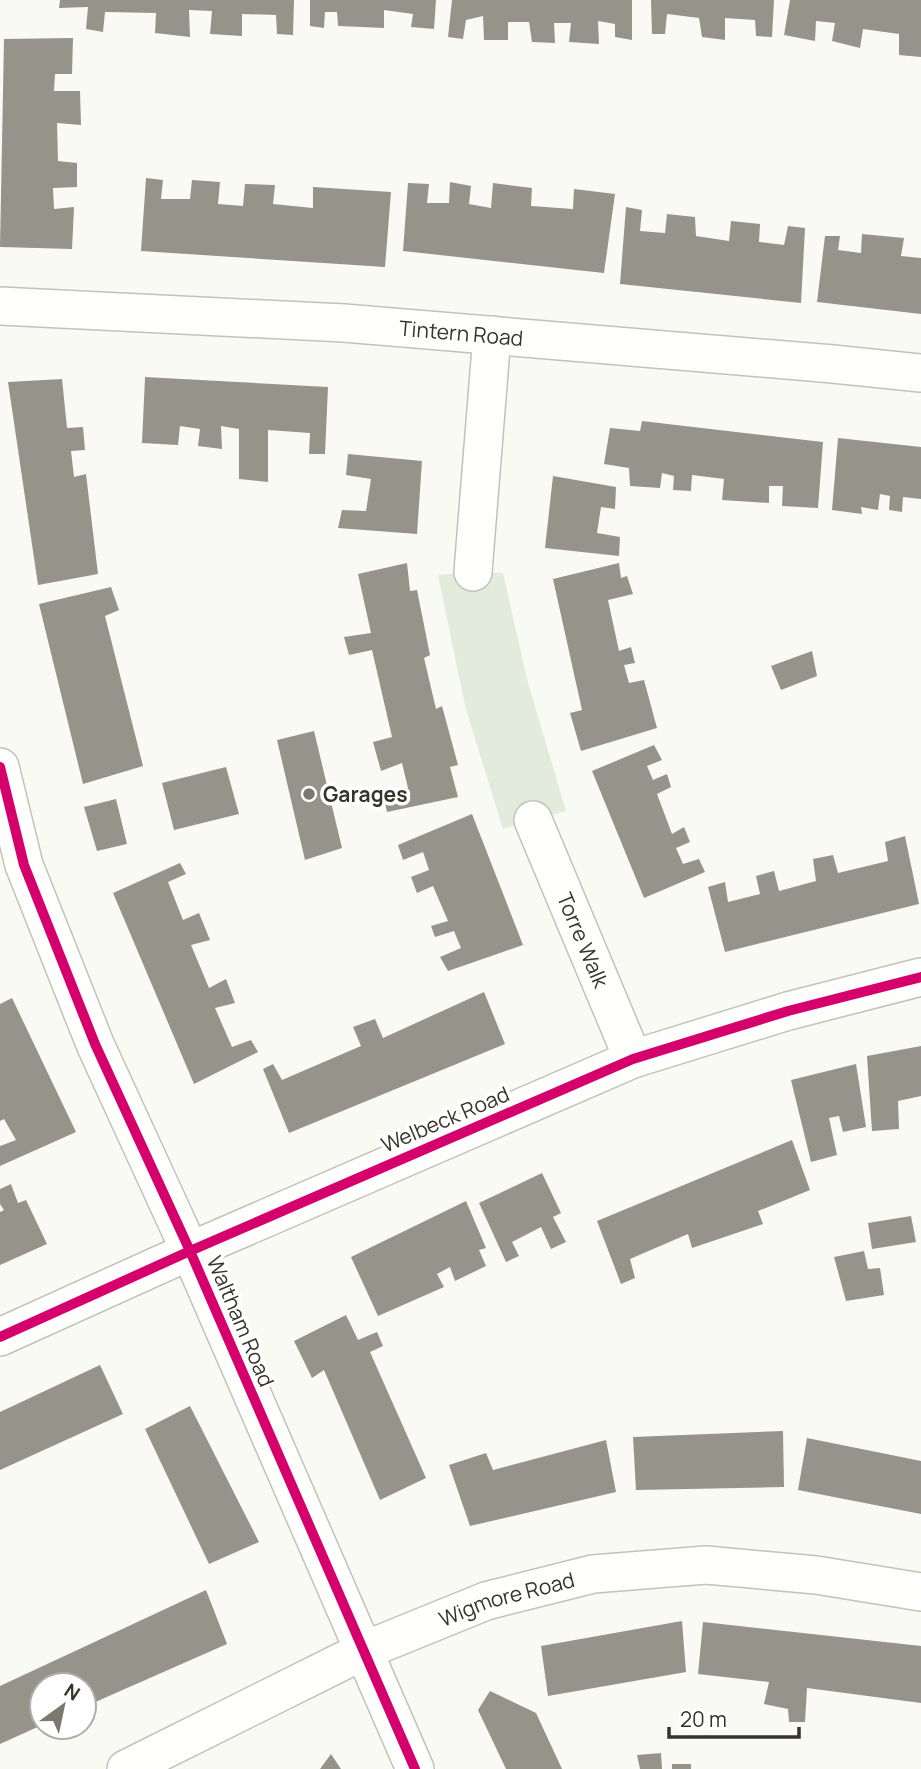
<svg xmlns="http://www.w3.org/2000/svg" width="921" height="1769" viewBox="0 0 921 1769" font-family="Manrope,sans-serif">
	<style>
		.green { fill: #e3ecdc }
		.building { fill: #96938a }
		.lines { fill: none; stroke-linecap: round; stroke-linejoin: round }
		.street-casing { stroke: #c2c1ba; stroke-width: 40 }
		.street { stroke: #fefefd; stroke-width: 37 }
		.cycleway-casing { stroke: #fff; stroke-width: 15 }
		.cycleway { stroke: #d6006c; stroke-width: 10 }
		.poi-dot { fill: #7b796f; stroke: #fff; stroke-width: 2.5 }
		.labels { text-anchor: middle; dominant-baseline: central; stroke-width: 7; stroke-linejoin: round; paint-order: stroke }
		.street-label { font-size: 21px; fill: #363328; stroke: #fff }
		.poi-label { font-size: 21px; font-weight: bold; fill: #363328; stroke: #fff; text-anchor: start }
	</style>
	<rect width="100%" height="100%" fill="#fafaf4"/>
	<path class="green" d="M473,572L503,573L528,683L566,811L503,829L465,706L438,575Z"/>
	<path class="building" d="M60,0H294L293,35L277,34L276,15L242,14V36L210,34L212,11L189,10L190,37L155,33L156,13L105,12L103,32L86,29L88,7L59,8Z
		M310,0H436L434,29L411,27L413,14L384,10V28L338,26L337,12H325L324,28L310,26Z
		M452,0H632V40L615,37V24L598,21L599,44L569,42L571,23H554L555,43L532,42L529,22H508V40H484L483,16L466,20L463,39L448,37Z
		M651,0H774L772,37L756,36L755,20L725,18V40L702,37L699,18L667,14L665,34H652Z
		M790,0H921V57L899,55V34L863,29L860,48L832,41L835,23L816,21L815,41L784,35Z
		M73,38L72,74H55L54,91H80L81,125L57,123L58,161L77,163V187L53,188L54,209L74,207L72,249L0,247L4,39Z
		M146,178L163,180L161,199H190L192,180L220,182L218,204L243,206L245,184L275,185L273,204L313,208V187L391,192L385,267L141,251Z
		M450,182L471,186L469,204L491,208L493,183L532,188L531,206L573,209L574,189L615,194L604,273L403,251L408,183L429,184L427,203H449Z
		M626,207L642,210L640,231L665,233L667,214L695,217L696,236L729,241L731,221L760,224L759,242L784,245L788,226L805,228L801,303L620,284Z
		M862,234L904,238L901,256L921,258V314L817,302L825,236H840L838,250L861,253Z
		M145,377L328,387L325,454H309L310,433L268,430V482L239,479V429L221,426L222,449L198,446L200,429L180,426L178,445L142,443Z
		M62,379L67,428L83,427L85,450L71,451L74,477L86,474L98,574L38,585L8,382Z
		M642,421L823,442L818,508L782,506L783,486H769V503L722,500L724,479L692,475L691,491L673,490L674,476L662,473L660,488L630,486L629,468L604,464L610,428L640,431Z
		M838,438L921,447V499L903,497L902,512L889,510L890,496L880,494L878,510L861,507L862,514L832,510Z
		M348,454L422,461L417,534L338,528L342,510L366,511L371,479L346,475Z
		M553,476L616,487L615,509L601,507L597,533L620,537L619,556L545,548Z
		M407,563L410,591L417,590L430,655L424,658L436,709L442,706L458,765L450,767L458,797L387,812L383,794L408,788L402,763L381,771L373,742L392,737L372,650L349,655L344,637L371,633L358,574Z
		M619,563L621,578L627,576L633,594L608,600L619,651L631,647L635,663L624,665L629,683L644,680L657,728L581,751L570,713L582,710L553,579Z
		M111,587L119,610L105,616L143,766L83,784L39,604Z
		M812,651L817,676L781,690L771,666Z
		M314,731L342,848L305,860L277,740Z
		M654,745L662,760L647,766L653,780L667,774L671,787L657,794L672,834L684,827L690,842L676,848L683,864L699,859L705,872L644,898L592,771Z
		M226,767L239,814L174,830L162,783Z
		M116,799L127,844L97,851L84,807Z
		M472,814L523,945L448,971L440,957L461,948L454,931L435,937L431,926L448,921L433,886L417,893L411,877L429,870L423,852L403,860L398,845Z
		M905,836L919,904L725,952L708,887L725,882L728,902L760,894L756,876L774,871L779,891L816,881L813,859L833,855L838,873L888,861L885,842Z
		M180,863L186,874L168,882L183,920L199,913L210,940L191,945L209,988L226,979L235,1003L215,1008L232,1047L251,1040L258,1052L194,1084L113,893Z
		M484,992L505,1044L289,1133L263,1069L273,1064L282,1080L361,1046L353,1027L375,1019L383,1038Z
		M12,998L76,1132L0,1166V1146L16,1140L4,1119L0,1121V1004Z
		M921,1046V1096L898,1101L899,1129L872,1131L867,1056Z
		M856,1064L866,1127L843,1132L839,1116L829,1118L837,1155L811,1162L791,1080Z
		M792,1140L810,1190L758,1211L763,1224L692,1248L688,1234L630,1259L635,1278L621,1284L597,1221Z
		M542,1173L561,1213L553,1217L566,1242L551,1249L541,1227L512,1242L519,1256L506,1262L479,1203Z
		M11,1184L18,1203L26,1200L47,1244L0,1265V1212L4,1210L0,1204V1189Z
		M466,1201L486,1248L479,1250L486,1266L455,1281L450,1267L437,1274L444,1287L378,1316L351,1257Z
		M911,1216L916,1242L872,1249L868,1223Z
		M864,1251L868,1269L880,1268L884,1295L846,1301L834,1257Z
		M346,1315L358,1340L377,1332L383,1346L370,1352L426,1478L380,1500L324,1370L312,1378L294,1341Z
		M100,1365L123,1414L0,1470V1412Z
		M190,1406L259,1542L209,1564L145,1429Z
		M783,1431L784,1487L636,1490L633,1437Z
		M807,1438L921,1461V1514L798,1490Z
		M606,1440L616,1492L470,1526L449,1465L486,1453L493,1470Z
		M206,1590L227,1644L84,1707V1685H42V1725L0,1744V1686Z
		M682,1621L686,1672L548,1696L541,1646Z
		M703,1622L921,1646V1703L807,1688L805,1722H789L788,1709L764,1704L769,1682L698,1674Z
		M490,1691L536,1713L562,1769H506L478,1710Z
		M661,1753L662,1769H640L637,1755Z
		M331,1754L341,1769H320Z
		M672,1764H691V1769H672Z"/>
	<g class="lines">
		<g class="street-casing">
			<g id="street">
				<path id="s1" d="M0,306L344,323L833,364L921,373"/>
				<path d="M473,572L492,335"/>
				<path d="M0,767L24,865L95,1044L190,1251L415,1769"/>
				<path id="s2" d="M533,820L633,1059"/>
				<path d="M0,1337L190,1251L633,1059L788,1011L921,977"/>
				<path id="s3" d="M126,1769L363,1651L486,1601L593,1574L706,1565L816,1575L921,1592"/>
			</g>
		</g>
		<use href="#street" class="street"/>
		<g class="cycleway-casing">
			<path id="cycleway" d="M0,767L24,865L95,1044L190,1251L415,1769
				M0,1337L190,1251L633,1059L788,1011L921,977"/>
		</g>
		<use href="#cycleway" class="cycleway"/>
	</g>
	<circle class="poi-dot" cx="309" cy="794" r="7"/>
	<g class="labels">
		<g class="street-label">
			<text stroke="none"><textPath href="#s1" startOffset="462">Tintern Road</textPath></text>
			<text stroke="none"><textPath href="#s2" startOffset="130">Torre Walk</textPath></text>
			<text transform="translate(445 1119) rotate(-23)">Welbeck Road</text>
			<text transform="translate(241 1321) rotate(67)">Waltham Road</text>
			<text stroke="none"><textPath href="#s3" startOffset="418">Wigmore Road</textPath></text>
		</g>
		<g class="poi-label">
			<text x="323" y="794">Garages</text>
		</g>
	</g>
	<g transform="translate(63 1706) rotate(33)"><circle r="33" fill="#ffffff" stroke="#afada9" stroke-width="2"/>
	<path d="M0-5L12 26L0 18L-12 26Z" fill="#7b796f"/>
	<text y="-10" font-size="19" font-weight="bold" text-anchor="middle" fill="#363328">N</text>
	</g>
	<path d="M669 1727v10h130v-10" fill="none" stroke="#363328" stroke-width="3.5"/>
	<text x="680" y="1727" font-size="21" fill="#363328" stroke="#ffffff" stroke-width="5" paint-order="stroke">20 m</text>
</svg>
